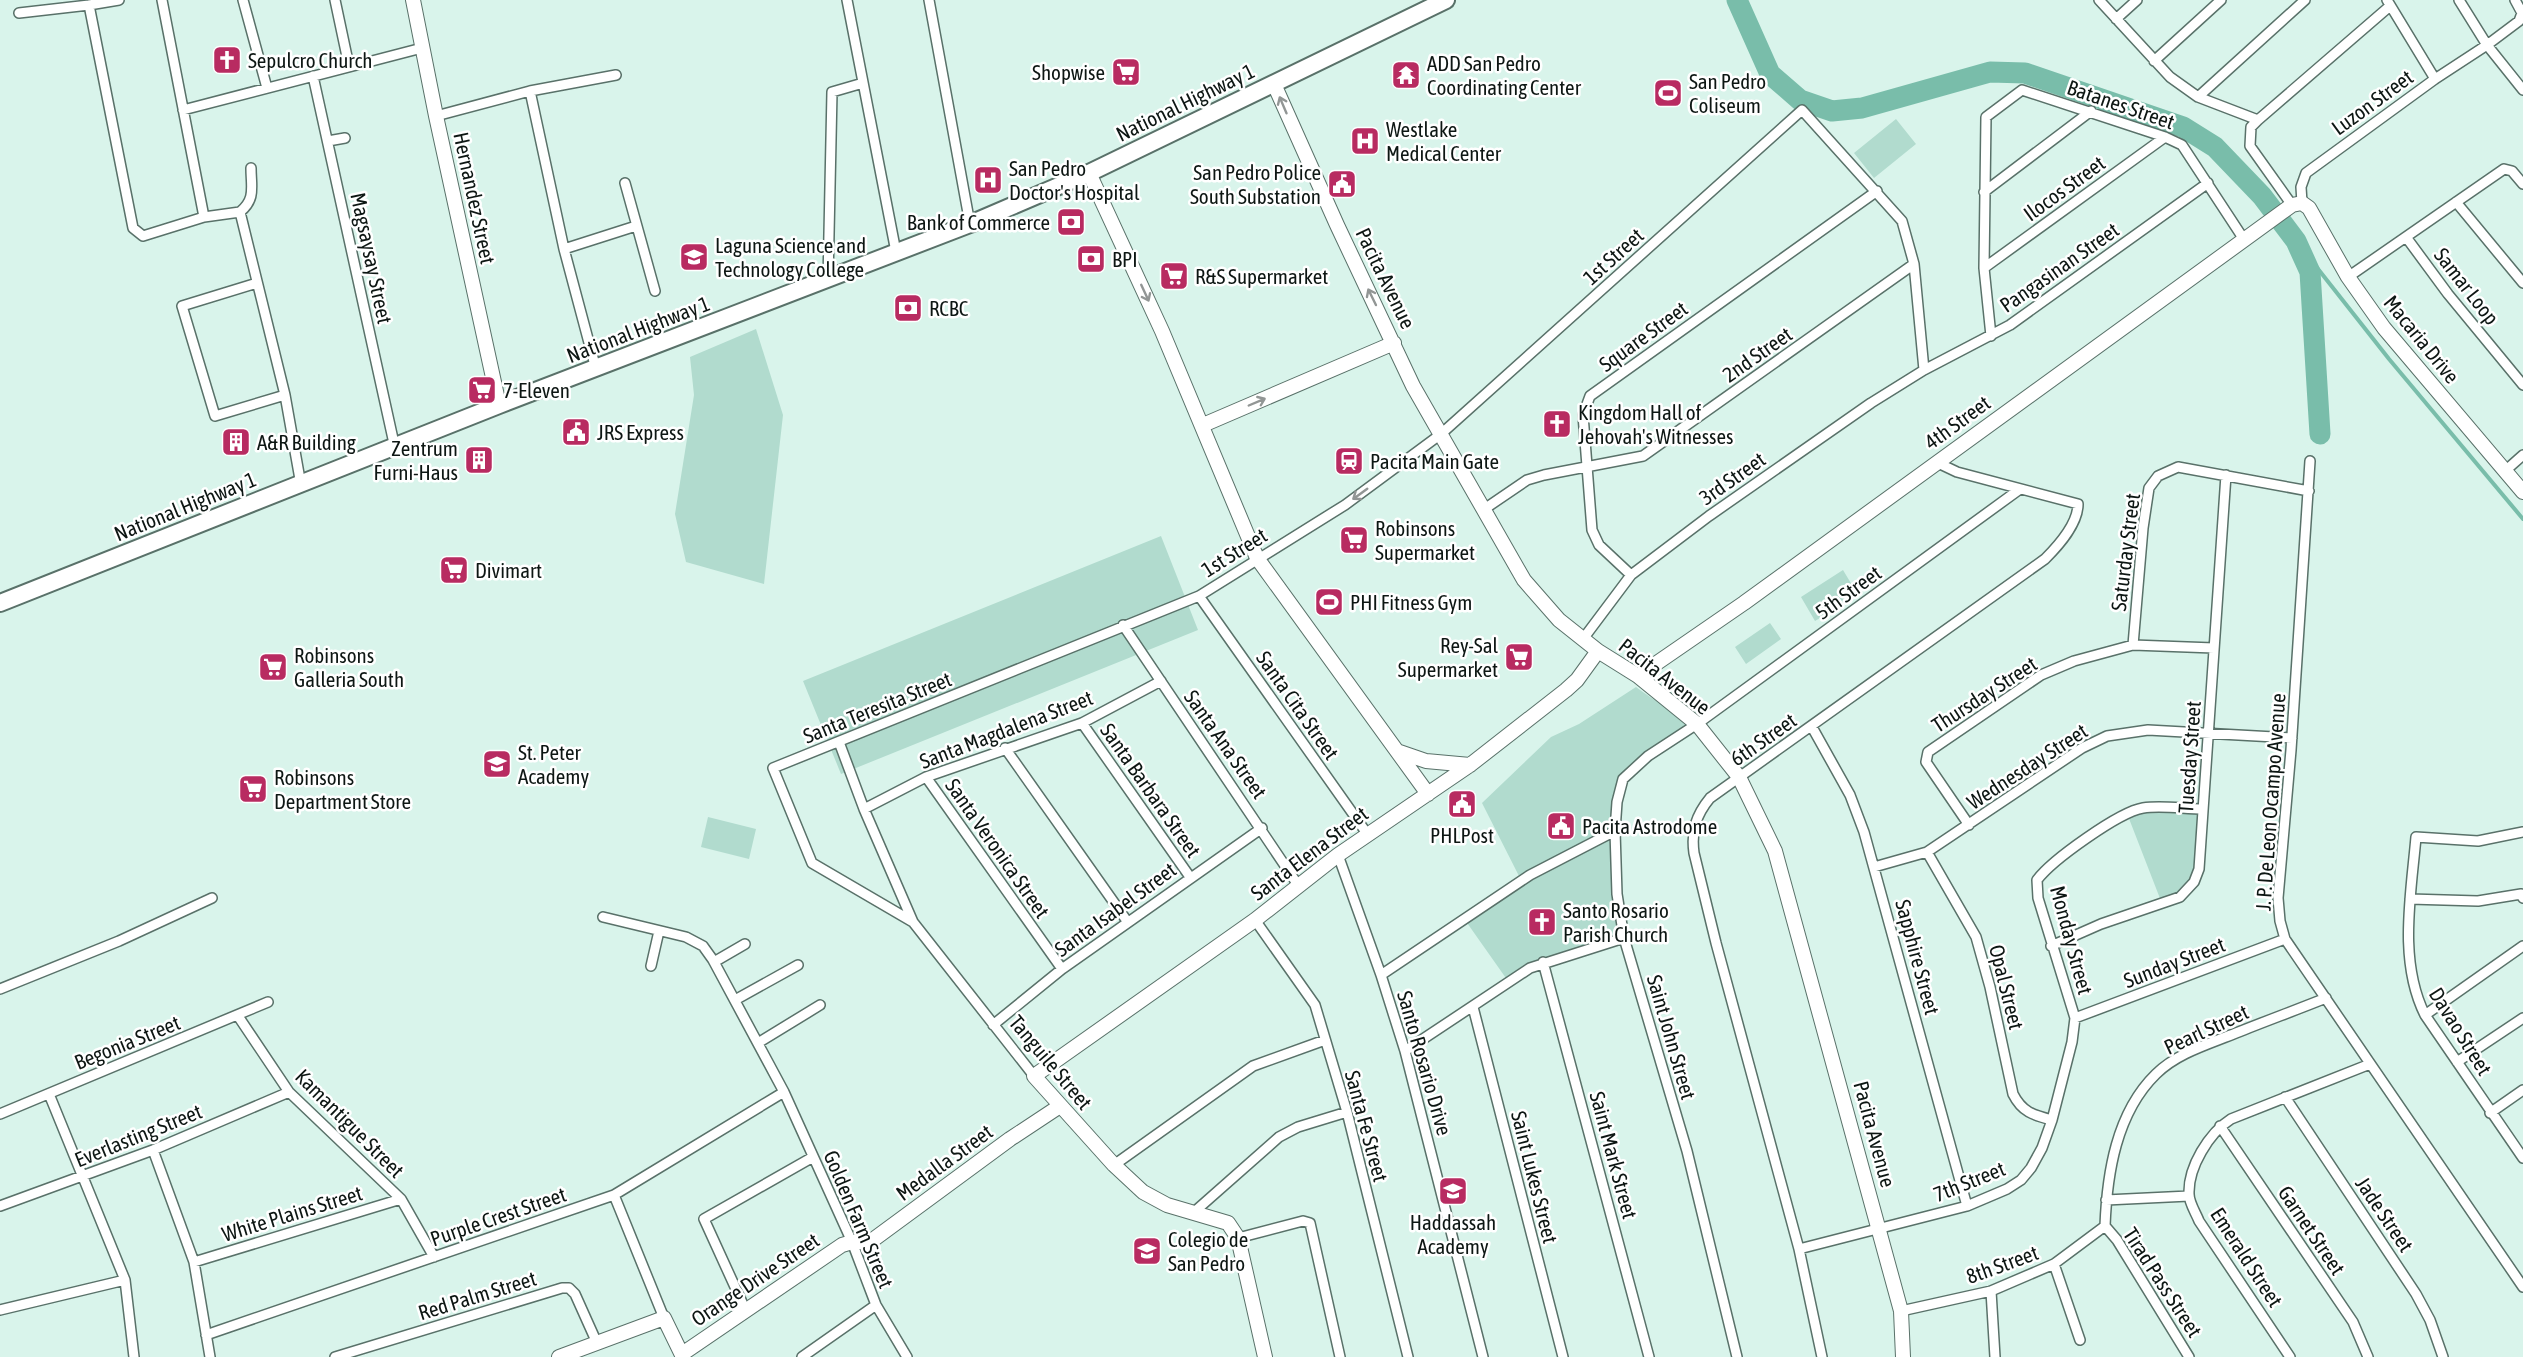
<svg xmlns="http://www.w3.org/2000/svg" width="2523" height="1357" viewBox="0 0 2523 1357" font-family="'Asap Condensed',sans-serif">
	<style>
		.green { fill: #b1dbce }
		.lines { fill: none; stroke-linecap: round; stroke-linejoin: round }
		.stream { stroke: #79bdaa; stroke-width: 4 }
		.river { stroke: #79bdaa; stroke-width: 21 }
		.street-casing { stroke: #597169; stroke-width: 12 }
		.secondary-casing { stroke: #597169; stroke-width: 16 }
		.highway-casing { stroke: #597169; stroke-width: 20 }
		.street { stroke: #fff; stroke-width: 9 }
		.secondary { stroke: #fff; stroke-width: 14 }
		.highway { stroke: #fff; stroke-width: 16 }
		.oneway { stroke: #929695 }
		.labels { text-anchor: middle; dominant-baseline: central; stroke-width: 5; stroke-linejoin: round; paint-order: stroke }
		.poi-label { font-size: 21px; fill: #0d1613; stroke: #fff; text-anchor: start }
		.street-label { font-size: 21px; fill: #0d1613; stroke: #fff }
	</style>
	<rect width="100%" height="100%" fill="#d9f4eb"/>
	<path class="green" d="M1896,119L1916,144L1874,178L1854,153Z
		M756,329L783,415L764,584L686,562L675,514L694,395L690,357Z
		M1161,536L1198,630L841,774L803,681Z
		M1843,570L1858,595L1815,621L1801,597Z
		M1770,623L1781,639L1746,664L1735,647Z
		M1636,687C1655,702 1676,711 1695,726L1622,779L1615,831L1520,878L1482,803L1551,737L1579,724Z
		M2143,808L2203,809L2199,869L2180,897L2161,901L2128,816Z
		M708,817L756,829L749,859L701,847Z
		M1613,833L1620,928L1618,936L1508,981L1465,920L1530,875Z"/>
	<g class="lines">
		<path class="stream" d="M2296,241L2389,359L2523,519"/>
		<path class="river" d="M1737,0L1770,74L1800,100L1832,111L1862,108L1990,72L2025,73L2183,127L2215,147L2262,196L2296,241L2310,272L2320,434"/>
		<g class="street-casing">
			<path id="street" d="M119,0L89,5L133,228L143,236L204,217L240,212
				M162,0L204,217
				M243,0L267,88
				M335,0L349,66
				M847,0L896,252
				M929,0L970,224
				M2099,0L2170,77L2198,97L2258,120L2390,6
				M2387,0L2435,79
				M2459,0L2487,45L2523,90
				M19,13L89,5
				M2116,19L2137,0
				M2154,61L2221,0
				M313,76L395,448
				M530,91L564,249L596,369
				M2198,97L2305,0
				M183,110L422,48
				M436,116L530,91L616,75
				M2258,120L2251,127L2250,146L2292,205
				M328,141L345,138
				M251,168C251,187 256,199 240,212L285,395L301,485
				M625,183L655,291
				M1984,192L2091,111
				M2456,202L2523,283
				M2302,203L2301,187L2306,173L2435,79L2487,45L2519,21L2522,13L2515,0
				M2406,237L2448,294L2523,385
				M564,249L636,226
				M1984,268L2165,137
				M2348,277L2504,169L2512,171L2523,184
				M828,281L832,92L863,83
				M257,283L182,306L215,416L285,395
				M1991,336L1984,268L1986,117L2022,90L2165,137L2182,145L2243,238
				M2310,461L2291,750L2278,898L2280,921L2285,939L2523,1287
				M2505,471L2523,455
				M1483,510L1527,480L1544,475L1643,456L1914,264
				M1631,575L1599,545L1592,530L1583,415L1590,396L1877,191
				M1199,596L1368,835
				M1123,625L1298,885
				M1583,639L1631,575L1709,516L1871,403L1924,370L2010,325L2208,183
				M2133,645L2143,528L2149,488L2158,476L2178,467L2309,491
				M1082,723L1190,877
				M1812,727L1850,795L1864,832L1967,1206
				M839,742L864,809L913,922L1034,1076
				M1005,748L1127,921
				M926,777L1062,969
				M864,809L926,777L1082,723L1161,681
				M1969,825L1926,762L1928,752L2041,675L2074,661L2133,645L2214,648
				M2523,832L2478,841L2416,837C2411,895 2398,961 2425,1015L2523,1158
				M1927,852L1976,937L1990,987L2013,1094C2022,1112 2033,1115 2052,1120
				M1338,855L1381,975L1405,1051L1483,1357
				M1874,867L1927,852L2082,748L2107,736L2148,730L2292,738
				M2410,899L2478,901L2521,894L2523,898
				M603,917L686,937L703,946L713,960L784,1092L852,1242L876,1305L907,1357
				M1255,920L1315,1005L1347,1112L1408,1357
				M913,922L812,863L773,768L1199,596L1345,505L1441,434L1802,110L1902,221L1914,264L1924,370
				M2051,946L2101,924L2180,897L2194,882L2199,869L2226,475
				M714,962L745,944
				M1543,962L1649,1357
				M651,966L659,931
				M1381,975L1530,875L1615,831
				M0,989L119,941L212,898
				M735,1000L798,965
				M1473,1007L1563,1357
				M2425,1015L2523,946
				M238,1016L289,1092L401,1199L434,1257
				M2075,1018L2285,939
				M993,1025L1062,969L1262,828
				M758,1043L820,1005
				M1405,1051L1530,968L1624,938
				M2457,1062L2523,1018
				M49,1094L125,1280L134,1357
				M2285,1097L2416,1294L2430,1320L2443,1357
				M2490,1113L2523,1090
				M0,1114L268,1002
				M2220,1126L2353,1322L2368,1357
				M153,1150L194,1262L210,1357
				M1114,1165L1253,1066L1325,1040
				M614,1195L664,1318
				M2106,1200L2189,1196
				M0,1206L153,1150L289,1092
				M1193,1213L1279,1137L1298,1127L1347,1112
				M2105,1226C2107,1174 2116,1113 2156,1074C2177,1053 2209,1044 2236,1033C2266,1021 2296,1010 2326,998
				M2105,1226L2117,1240L2189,1357
				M1238,1238L1303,1221L1310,1223L1340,1357
				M1799,1249L1967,1206L2007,1189L2021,1180L2031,1168L2042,1148L2052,1120L2072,1042L2075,1018L2038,898L2037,880C2052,860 2119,812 2143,808C2162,805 2184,809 2203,809
				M194,1262L401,1199
				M2054,1264L2080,1340
				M1991,1291L1995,1357
				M0,1310L125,1280
				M746,1311L704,1219L813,1157
				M1901,1311L1991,1291L2054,1264L2105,1226
				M206,1335L614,1195L784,1092
				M335,1357L562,1288H569L575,1294L597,1343
				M802,1357L876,1305
				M1737,1357L1687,1151L1624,938L1617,894L1615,831L1617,802L1623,779L1648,756L1697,724L2020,489
				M1822,1357L1799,1249L1716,943L1694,853C1691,831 1696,815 1710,798L2045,559C2059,545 2078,524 2078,504L1957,472L1938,463
				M2290,1357L2199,1221C2196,1213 2189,1203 2189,1194C2188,1167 2209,1133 2231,1119L2370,1064"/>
		</g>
		<g class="secondary-casing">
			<path id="secondary" d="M413,0L436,116L499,405
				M1274,84L1337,225L1413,386L1524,580L1559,620L1598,651L1638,676L1697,724L1739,777L1775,851L1901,1311L1903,1357
				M1089,173L1162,331L1257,558L1428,794
				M1203,425L1394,343
				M1638,676L1744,603L2292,205L2302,203L2309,208L2348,277L2384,328L2523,492
				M1397,751L1426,761L1470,765
				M682,1354L842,1245L852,1242H870L1010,1139L1060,1106
				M559,1357L664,1318L683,1357
				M1265,1357L1238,1238L1228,1223L1167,1205L1143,1192L1114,1165L1034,1076L1255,920L1338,855L1470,765L1566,690L1577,680L1598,651"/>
		</g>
		<g class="highway-casing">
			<path id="highway" d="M0,603L499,405L970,224L1089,173L1446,0"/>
		</g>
		<use href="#street" class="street"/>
		<use href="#secondary" class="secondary"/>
		<use href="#highway" class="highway"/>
	</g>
	<defs><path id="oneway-shaft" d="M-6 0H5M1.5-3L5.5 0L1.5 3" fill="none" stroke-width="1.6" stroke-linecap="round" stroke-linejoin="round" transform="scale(1.5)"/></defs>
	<g class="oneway">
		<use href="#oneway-shaft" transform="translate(1283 105) rotate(-113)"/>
		<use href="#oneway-shaft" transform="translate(1145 293) rotate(65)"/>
		<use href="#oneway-shaft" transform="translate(1372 297) rotate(-116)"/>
		<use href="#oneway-shaft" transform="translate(1257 402) rotate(-23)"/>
		<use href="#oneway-shaft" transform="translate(1360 494) rotate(144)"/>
	</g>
	<defs>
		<g id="church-square" transform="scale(1.5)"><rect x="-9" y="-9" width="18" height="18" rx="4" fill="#b82b61" stroke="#fff"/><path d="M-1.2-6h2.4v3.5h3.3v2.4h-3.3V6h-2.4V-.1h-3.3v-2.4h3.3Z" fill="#fff"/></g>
		<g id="supermarket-square" transform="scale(1.5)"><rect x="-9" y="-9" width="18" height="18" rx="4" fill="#b82b61" stroke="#fff"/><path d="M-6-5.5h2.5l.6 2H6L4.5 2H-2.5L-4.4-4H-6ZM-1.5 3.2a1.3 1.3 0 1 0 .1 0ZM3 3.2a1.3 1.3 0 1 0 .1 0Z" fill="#fff"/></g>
		<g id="temple-square" transform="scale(1.5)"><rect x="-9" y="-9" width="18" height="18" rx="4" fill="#b82b61" stroke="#fff"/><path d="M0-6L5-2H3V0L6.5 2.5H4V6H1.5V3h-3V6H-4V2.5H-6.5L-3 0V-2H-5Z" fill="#fff"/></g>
		<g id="stadium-square" transform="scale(1.5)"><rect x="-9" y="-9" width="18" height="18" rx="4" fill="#b82b61" stroke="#fff"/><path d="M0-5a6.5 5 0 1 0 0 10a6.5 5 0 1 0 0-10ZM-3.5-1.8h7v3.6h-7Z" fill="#fff"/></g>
		<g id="hospital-square" transform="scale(1.5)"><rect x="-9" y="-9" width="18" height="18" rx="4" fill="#b82b61" stroke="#fff"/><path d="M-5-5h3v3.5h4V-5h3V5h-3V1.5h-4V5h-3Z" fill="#fff"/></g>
		<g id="civic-square" transform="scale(1.5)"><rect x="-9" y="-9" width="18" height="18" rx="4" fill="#b82b61" stroke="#fff"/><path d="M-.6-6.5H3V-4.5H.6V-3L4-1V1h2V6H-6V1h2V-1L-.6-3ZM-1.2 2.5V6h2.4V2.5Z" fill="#fff"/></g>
		<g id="bank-square" transform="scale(1.5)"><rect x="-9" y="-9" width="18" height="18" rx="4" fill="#b82b61" stroke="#fff"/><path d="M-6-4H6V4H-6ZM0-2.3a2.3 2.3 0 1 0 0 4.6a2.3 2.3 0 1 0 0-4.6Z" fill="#fff"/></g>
		<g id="university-square" transform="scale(1.5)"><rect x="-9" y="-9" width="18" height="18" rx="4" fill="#b82b61" stroke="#fff"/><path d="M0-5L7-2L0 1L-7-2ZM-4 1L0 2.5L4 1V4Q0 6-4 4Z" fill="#fff"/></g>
		<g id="building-square" transform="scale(1.5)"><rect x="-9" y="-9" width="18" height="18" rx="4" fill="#b82b61" stroke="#fff"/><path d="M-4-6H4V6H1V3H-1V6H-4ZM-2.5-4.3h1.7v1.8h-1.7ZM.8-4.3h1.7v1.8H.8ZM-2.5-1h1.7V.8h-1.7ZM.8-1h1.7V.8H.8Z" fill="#fff"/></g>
		<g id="station-square" transform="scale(1.5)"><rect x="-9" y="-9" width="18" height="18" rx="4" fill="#b82b61" stroke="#fff"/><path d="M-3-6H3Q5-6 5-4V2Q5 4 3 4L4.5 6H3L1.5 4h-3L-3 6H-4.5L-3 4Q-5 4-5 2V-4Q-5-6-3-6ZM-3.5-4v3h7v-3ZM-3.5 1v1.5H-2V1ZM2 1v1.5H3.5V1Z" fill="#fff"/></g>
		<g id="school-square" transform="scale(1.5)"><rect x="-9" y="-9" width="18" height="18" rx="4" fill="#b82b61" stroke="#fff"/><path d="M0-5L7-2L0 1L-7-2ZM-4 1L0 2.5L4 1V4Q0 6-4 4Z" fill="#fff"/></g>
	</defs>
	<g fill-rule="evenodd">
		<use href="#church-square" x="227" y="60"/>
		<use href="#supermarket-square" x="1126" y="72"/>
		<use href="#temple-square" x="1406" y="75"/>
		<use href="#stadium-square" x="1668" y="93"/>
		<use href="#hospital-square" x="1365" y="141"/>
		<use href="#hospital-square" x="988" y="180"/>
		<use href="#civic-square" x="1342" y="184"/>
		<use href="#bank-square" x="1071" y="222"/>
		<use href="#university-square" x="694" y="257"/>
		<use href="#bank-square" x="1091" y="259"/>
		<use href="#supermarket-square" x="1174" y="276"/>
		<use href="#bank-square" x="908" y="308"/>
		<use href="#supermarket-square" x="482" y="390"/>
		<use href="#church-square" x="1557" y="424"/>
		<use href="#civic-square" x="576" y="432"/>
		<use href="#building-square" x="236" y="442"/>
		<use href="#building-square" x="479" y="460"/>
		<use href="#station-square" x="1349" y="461"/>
		<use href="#supermarket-square" x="1354" y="540"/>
		<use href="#supermarket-square" x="454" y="570"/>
		<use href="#stadium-square" x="1329" y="602"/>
		<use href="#supermarket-square" x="1519" y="657"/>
		<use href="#supermarket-square" x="273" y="667"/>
		<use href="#school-square" x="497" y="764"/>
		<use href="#supermarket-square" x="253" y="789"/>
		<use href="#civic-square" x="1462" y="804"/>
		<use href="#civic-square" x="1561" y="826"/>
		<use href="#church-square" x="1542" y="922"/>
		<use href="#school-square" x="1453" y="1191"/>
		<use href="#school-square" x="1147" y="1251"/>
	</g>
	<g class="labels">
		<g class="poi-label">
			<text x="248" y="60">Sepulcro Church</text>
			<text x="1427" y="63">ADD San Pedro<tspan x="1427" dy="24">Coordinating Center</tspan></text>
			<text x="1105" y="72" text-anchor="end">Shopwise</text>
			<text x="1689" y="81">San Pedro<tspan x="1689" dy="24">Coliseum</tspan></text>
			<text x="1386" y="129">Westlake<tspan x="1386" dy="24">Medical Center</tspan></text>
			<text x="1009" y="168">San Pedro<tspan x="1009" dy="24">Doctor's Hospital</tspan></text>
			<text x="1321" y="172" text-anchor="end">San Pedro Police<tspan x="1321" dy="24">South Substation</tspan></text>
			<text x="1050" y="222" text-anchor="end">Bank of Commerce</text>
			<text x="715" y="245">Laguna Science and<tspan x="715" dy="24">Technology College</tspan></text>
			<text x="1112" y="259">BPI</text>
			<text x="1195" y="276">R&amp;S Supermarket</text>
			<text x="929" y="308">RCBC</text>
			<text x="503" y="390">7-Eleven</text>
			<text x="1578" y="412">Kingdom Hall of<tspan x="1578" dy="24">Jehovah's Witnesses</tspan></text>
			<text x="597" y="432">JRS Express</text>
			<text x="257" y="442">A&amp;R Building</text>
			<text x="458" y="448" text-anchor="end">Zentrum<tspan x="458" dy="24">Furni-Haus</tspan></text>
			<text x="1370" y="461">Pacita Main Gate</text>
			<text x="1375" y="528">Robinsons<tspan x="1375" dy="24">Supermarket</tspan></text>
			<text x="475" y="570">Divimart</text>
			<text x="1350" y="602">PHI Fitness Gym</text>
			<text x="1498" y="645" text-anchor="end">Rey-Sal<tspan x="1498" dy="24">Supermarket</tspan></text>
			<text x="294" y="655">Robinsons<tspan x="294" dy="24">Galleria South</tspan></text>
			<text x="518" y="752">St. Peter<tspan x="518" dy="24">Academy</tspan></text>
			<text x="274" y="777">Robinsons<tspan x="274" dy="24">Department Store</tspan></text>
			<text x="1582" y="826">Pacita Astrodome</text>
			<text x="1462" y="835" text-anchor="middle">PHLPost</text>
			<text x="1563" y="910">Santo Rosario<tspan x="1563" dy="24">Parish Church</tspan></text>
			<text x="1453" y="1222" text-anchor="middle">Haddassah<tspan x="1453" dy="24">Academy</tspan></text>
			<text x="1168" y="1239">Colegio de<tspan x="1168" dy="24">San Pedro</tspan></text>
		</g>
		<g class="street-label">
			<text transform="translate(1185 102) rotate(-26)">National Highway 1</text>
			<text transform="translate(2372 102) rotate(-36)">Luzon Street</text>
			<text transform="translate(2121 104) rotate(19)">Batanes Street</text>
			<text transform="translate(2064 188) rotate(-36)">Ilocos Street</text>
			<text transform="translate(475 198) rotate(78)">Hernandez Street</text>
			<text transform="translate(1613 256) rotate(-42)">1st Street</text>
			<text transform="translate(372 258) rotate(78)">Magsaysay Street</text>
			<text transform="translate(2059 267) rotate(-35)">Pangasinan Street</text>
			<text transform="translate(1386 278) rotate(64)">Pacita Avenue</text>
			<text transform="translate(2467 286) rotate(52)">Samar Loop</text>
			<text transform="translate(638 329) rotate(-21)">National Highway 1</text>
			<text transform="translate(1643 336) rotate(-36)">Square Street</text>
			<text transform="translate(2422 339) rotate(51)">Macaria Drive</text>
			<text transform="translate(1757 354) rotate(-35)">2nd Street</text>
			<text transform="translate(1957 422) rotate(-36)">4th Street</text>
			<text transform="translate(1732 478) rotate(-35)">3rd Street</text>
			<text transform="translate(185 506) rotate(-22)">National Highway 1</text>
			<text transform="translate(1234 552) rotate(-32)">1st Street</text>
			<text transform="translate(2125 552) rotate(-83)">Saturday Street</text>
			<text transform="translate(1848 592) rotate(-36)">5th Street</text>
			<text transform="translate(1665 676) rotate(38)">Pacita Avenue</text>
			<text transform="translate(1984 694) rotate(-33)">Thursday Street</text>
			<text transform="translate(1298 705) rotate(55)">Santa Cita Street</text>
			<text transform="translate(877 707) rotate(-22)">Santa Teresita Street</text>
			<text transform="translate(1006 729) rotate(-21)">Santa Magdalena Street</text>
			<text transform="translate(1763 739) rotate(-35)">6th Street</text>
			<text transform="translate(1226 744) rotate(55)">Santa Ana Street</text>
			<text transform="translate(2189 757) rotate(-86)">Tuesday Street</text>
			<text transform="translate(2027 766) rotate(-33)">Wednesday Street</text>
			<text transform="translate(1151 790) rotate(55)">Santa Barbara Street</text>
			<text transform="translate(2270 802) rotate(-86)">J. P. De Leon Ocampo Avenue</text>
			<text transform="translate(998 848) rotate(55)">Santa Veronica Street</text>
			<text transform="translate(1309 853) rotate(-37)">Santa Elena Street</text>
			<text transform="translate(1115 909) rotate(-36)">Santa Isabel Street</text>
			<text transform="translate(2072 940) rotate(75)">Monday Street</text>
			<text transform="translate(1918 957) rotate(75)">Sapphire Street</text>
			<text transform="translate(2174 962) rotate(-21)">Sunday Street</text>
			<text transform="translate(2007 987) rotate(76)">Opal Street</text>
			<text transform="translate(2206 1029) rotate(-25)">Pearl Street</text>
			<text transform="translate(2461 1031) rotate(58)">Davao Street</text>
			<text transform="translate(1672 1037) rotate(74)">Saint John Street</text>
			<text transform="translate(127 1042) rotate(-22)">Begonia Street</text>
			<text transform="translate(1051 1062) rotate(50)">Tanguile Street</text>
			<text transform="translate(1425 1063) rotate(74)">Santo Rosario Drive</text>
			<text transform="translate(350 1123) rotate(45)">Kamantigue Street</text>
			<text transform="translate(1367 1126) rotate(75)">Santa Fe Street</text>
			<text transform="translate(1875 1134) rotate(75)">Pacita Avenue</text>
			<text transform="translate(138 1135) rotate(-22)">Everlasting Street</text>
			<text transform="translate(1614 1155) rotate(75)">Saint Mark Street</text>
			<text transform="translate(944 1162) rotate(-36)">Medalla Street</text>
			<text transform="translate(1535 1177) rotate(76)">Saint Lukes Street</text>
			<text transform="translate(1969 1181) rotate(-22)">7th Street</text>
			<text transform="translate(292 1213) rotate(-17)">White Plains Street</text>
			<text transform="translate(2385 1214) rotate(56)">Jade Street</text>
			<text transform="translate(498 1216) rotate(-19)">Purple Crest Street</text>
			<text transform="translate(859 1219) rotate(67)">Golden Farm Street</text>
			<text transform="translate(2312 1230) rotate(56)">Garnet Street</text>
			<text transform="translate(2247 1257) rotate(57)">Emerald Street</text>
			<text transform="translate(2002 1264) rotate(-20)">8th Street</text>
			<text transform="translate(755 1279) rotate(-34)">Orange Drive Street</text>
			<text transform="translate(2163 1282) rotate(57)">Tirad Pass Street</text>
			<text transform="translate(477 1295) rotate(-17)">Red Palm Street</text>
		</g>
	</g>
</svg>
